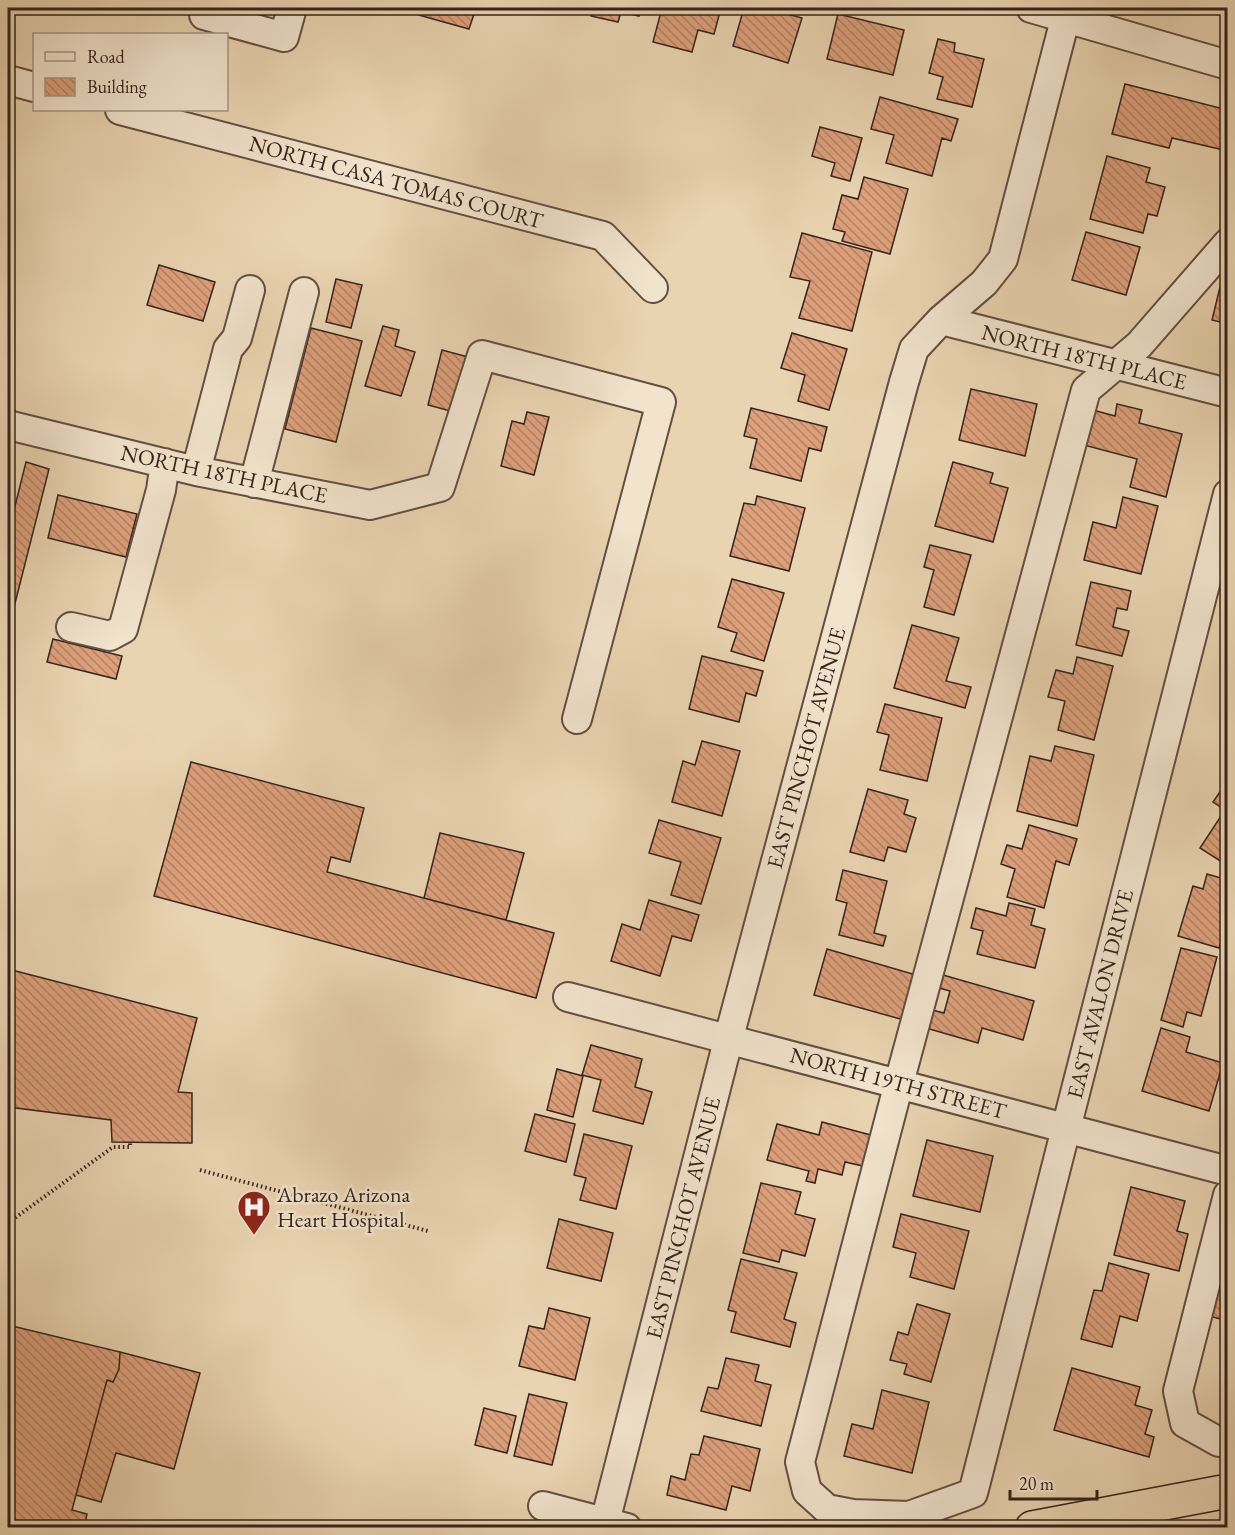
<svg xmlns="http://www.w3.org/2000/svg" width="1235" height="1535" viewBox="0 0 1235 1535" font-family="'EB Garamond',serif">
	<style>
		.building { fill: url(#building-back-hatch); stroke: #36231b; stroke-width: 1.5 }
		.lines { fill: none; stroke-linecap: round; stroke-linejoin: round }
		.minor-casing { stroke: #634f40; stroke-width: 32 }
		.highway-casing { stroke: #36231b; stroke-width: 36 }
		.path { stroke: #36231b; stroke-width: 4; stroke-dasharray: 1.5 3; stroke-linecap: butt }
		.minor { stroke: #f1e3cc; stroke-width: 28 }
		.highway { stroke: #e9d4b1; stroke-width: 33 }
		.labels { text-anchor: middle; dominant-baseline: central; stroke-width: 5; stroke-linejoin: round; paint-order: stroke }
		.street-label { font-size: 22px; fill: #36231b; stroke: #f1e3cc }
		.poi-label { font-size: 22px; fill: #36231b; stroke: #f1e3cc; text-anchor: start }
	</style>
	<defs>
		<pattern id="building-back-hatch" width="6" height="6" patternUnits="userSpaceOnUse" patternTransform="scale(1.5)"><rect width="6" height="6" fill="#dca07b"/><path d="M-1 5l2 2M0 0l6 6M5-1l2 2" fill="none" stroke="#b38264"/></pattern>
	</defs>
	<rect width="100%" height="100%" fill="#e9d4b1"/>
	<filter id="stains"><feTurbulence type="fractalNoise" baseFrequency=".00333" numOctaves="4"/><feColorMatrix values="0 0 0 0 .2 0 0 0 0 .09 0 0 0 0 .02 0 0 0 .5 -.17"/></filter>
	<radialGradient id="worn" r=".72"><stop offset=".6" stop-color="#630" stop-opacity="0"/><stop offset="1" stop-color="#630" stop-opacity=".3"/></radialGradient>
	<path class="building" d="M417,8H476L469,29L415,14Z
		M593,8H641L639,16L621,12L618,22L591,16Z
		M662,8H721L714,34L698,30L692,52L653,42Z
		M744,8H765L802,18L788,63L733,46Z
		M838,14L904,30L893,75L827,59Z
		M938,39L955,43L954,52L984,59L972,107L937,99L943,77L929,73Z
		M1125,84L1228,110V151L1172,138L1169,148L1112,134Z
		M880,97L958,119L951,141L942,138L932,176L886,163L894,135L871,129Z
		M820,127L862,138L850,181L831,176L835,163L812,156Z
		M1107,156L1150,168L1146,182L1165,187L1157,216L1148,214L1143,233L1090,219Z
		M864,177L908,189L890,254L842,241L845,232L833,229L842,195L858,199Z
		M1086,232L1140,247L1126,295L1072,280Z
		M802,233L872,252L852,331L799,318L810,281L790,277Z
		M159,265L215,282L203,321L147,305Z
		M336,279L362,285L351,328L326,322Z
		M1221,283L1228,285V324L1212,320Z
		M383,326L399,330L395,346L415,352L401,396L365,386Z
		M311,328L362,341L336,442L285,429Z
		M792,333L847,349L829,410L798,401L805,375L781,368Z
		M442,350L472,358L458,413L428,405Z
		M971,389L1037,404L1025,456L959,440Z
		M1117,404L1142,410L1139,423L1182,434L1166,497L1130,487L1137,459L1080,444L1089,409L1115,416Z
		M751,408L827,427L821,451L809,448L801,481L750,468L757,439L744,436Z
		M527,412L549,417L534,475L501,466L512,421L524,424Z
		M26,462L49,469L8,631V534Z
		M953,462L993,473L990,483L1008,488L993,542L935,526Z
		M58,495L137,514L126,557L48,538Z
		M757,496L805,508L789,571L730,556L744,503L755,505Z
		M1123,497L1158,506L1141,574L1084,560L1093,522L1116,528Z
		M930,545L971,555L954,615L924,607L934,570L924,567Z
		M732,579L784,593L764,661L731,651L737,633L718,627Z
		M1091,582L1131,591L1127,610L1117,608L1113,627L1129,631L1122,656L1076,645Z
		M912,625L959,638L946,681L971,687L965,708L894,688Z
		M53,639L122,656L116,679L47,662Z
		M702,656L763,671L756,696L746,693L739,722L689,709Z
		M1077,657L1113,666L1094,740L1058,730L1065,701L1048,697L1056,670L1073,674Z
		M885,704L942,718L927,781L880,770L889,735L877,732Z
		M702,741L740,751L722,816L672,802L683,761L695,765Z
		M1055,746L1094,755L1077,826L1017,811L1030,756L1051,761Z
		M191,762L364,808L350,862L331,857L327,872L554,933L536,998L154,896Z
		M1224,786L1228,788V866L1200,848L1225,810L1213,802Z
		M868,789L908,800L904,814L916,818L906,852L888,847L884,861L850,852Z
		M659,820L721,838L701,904L671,895L681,862L649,853Z
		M1029,825L1077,839L1069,865L1056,861L1044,908L1007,897L1015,869L1001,864L1007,845L1022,849Z
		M440,833L524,853L506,920L424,898Z
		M843,870L887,881L874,933L886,936L883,946L839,935L847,903L836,900Z
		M1207,874L1228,880V919L1219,948L1178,936L1193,886L1203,889Z
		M649,900L699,915L691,941L672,936L660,976L611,961L622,924L640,930Z
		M1009,903L1035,909L1031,925L1045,929L1035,968L977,954L983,931L971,928L976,908L1006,916Z
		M1181,948L1217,957L1201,1016L1187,1012L1183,1027L1161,1020Z
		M827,949L916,975L904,1020L814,995Z
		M8,969L197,1018L178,1092L192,1093V1143L112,1142L111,1120L8,1107Z
		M943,975L1034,1001L1023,1040L982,1028L978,1043L926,1028L932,1010L944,1013L950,991L939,988Z
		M1161,1028L1190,1037L1186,1052L1223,1063L1209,1111L1142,1091Z
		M591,1045L642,1059L635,1087L652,1092L643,1124L593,1111L601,1080L582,1075Z
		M557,1069L583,1076L573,1117L547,1110Z
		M535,1114L575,1124L566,1162L525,1151Z
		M822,1122L871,1135L863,1166L845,1162L842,1175L818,1169L815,1183L806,1181L809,1171L767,1160L777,1124L819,1135Z
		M584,1134L632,1146L616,1209L580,1200L586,1178L574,1175Z
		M927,1140L993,1156L980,1212L913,1196Z
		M761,1183L801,1192L795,1214L815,1219L805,1256L782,1250L779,1262L743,1253Z
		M1131,1187L1185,1201L1177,1231L1188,1234L1179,1271L1114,1255Z
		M901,1214L969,1231L954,1289L910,1277L916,1253L893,1247Z
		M559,1219L613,1233L601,1281L547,1268Z
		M741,1259L797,1273L784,1319L796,1323L790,1347L731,1332L736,1312L728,1310Z
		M1109,1263L1149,1274L1137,1321L1120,1316L1112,1347L1081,1339L1094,1290L1102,1291Z
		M1217,1290L1228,1293V1321L1209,1316Z
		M917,1304L950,1314L931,1382L904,1374L907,1364L890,1360L898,1332L908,1335Z
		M549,1308L590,1318L575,1380L519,1366L529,1326L544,1329Z
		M8,1325L120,1352L119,1369L113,1382L107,1380L72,1510L87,1514L84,1528H8Z
		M120,1352L200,1373L174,1469L116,1453L101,1502L76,1495L107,1380L113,1382L119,1369Z
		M726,1358L759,1365L755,1381L771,1385L761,1426L701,1411L708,1387L718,1389Z
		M1072,1368L1140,1387L1135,1405L1152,1410L1145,1434L1154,1437L1149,1457L1054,1430Z
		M882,1390L929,1402L912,1473L844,1456L852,1424L873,1429Z
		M529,1394L567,1403L552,1465L514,1456Z
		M484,1408L516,1416L507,1453L475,1445Z
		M704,1436L760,1449L750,1491L732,1486L726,1510L667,1495L671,1476L685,1480L691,1454L699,1455Z"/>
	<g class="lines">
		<g class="minor-casing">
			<path id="minor" d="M206,8L204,15L284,37L292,8
				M1031,8L1228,65
				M8,80L34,87
				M120,110L603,236L653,288
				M1228,243L1139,345L1086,390L899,1083L800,1462L807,1491L827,1509L853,1514L909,1516L973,1493L1228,494
				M941,320L1228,393
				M8,425L196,471L370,505L440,487L482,355L661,402L577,719
				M196,471L228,349L237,338L250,290
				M254,483L304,292
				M71,627L110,636L123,629L161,490L165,463
				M568,997L1228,1171
				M1228,1195L1178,1391L1185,1423L1219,1442L1228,1441
				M543,1506L627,1528
				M605,1522L729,1037L904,382L914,349L941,320L984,283L1003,259L1068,8"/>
		</g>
		<g class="highway-casing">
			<path id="highway" d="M1032,1528L1228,1491"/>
		</g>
		<path class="path" d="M200,1170L428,1231
			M8,1223L113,1147H130V1142"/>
		<use href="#minor" class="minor"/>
		<use href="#highway" class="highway"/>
	</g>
	<defs>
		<g id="hospital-pin" transform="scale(1.725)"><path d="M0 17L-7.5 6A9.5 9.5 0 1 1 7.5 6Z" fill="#8f2418" stroke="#f1e3cc"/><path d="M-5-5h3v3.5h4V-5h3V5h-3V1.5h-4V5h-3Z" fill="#fff"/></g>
	</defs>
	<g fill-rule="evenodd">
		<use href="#hospital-pin" x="254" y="1207"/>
	</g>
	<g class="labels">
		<g class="street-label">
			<text transform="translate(396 182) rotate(15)">NORTH CASA TOMAS COURT</text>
			<text transform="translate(1084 357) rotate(14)">NORTH 18TH PLACE</text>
			<text transform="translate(224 474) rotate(12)">NORTH 18TH PLACE</text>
			<text transform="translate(806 748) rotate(-75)">EAST PINCHOT AVENUE</text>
			<text transform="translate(1100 994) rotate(-76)">EAST AVALON DRIVE</text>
			<text transform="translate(898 1083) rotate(15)">NORTH 19TH STREET</text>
			<text transform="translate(683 1218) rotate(-76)">EAST PINCHOT AVENUE</text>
		</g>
		<g class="poi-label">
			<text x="277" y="1194">Abrazo Arizona<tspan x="277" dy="25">Heart Hospital</tspan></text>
		</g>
	</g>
	<rect width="1235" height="1535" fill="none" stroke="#e9d4b1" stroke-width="30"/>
	<rect x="9" y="9" width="1217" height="1517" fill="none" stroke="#36231b" stroke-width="3"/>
	<rect x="15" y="15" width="1205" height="1505" fill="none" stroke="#36231b" stroke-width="1.5"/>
	<rect x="33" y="33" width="195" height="78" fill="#f1e3cc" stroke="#a69685" stroke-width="1.5"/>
	<rect x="45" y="52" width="30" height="9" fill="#f1e3cc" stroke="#a69685" stroke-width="1.5"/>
	<text x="87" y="63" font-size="18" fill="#36231b">Road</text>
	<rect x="45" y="78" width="30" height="18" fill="url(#building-back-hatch)" stroke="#a69685" stroke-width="1.5"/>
	<text x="87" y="93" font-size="18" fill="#36231b">Building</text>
	<path d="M1010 1490v9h87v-9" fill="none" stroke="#36231b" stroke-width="3"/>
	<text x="1019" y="1490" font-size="18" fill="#36231b" stroke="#f1e3cc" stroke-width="4.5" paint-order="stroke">20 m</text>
	<rect width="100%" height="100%" filter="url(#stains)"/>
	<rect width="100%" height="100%" fill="url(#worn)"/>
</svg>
